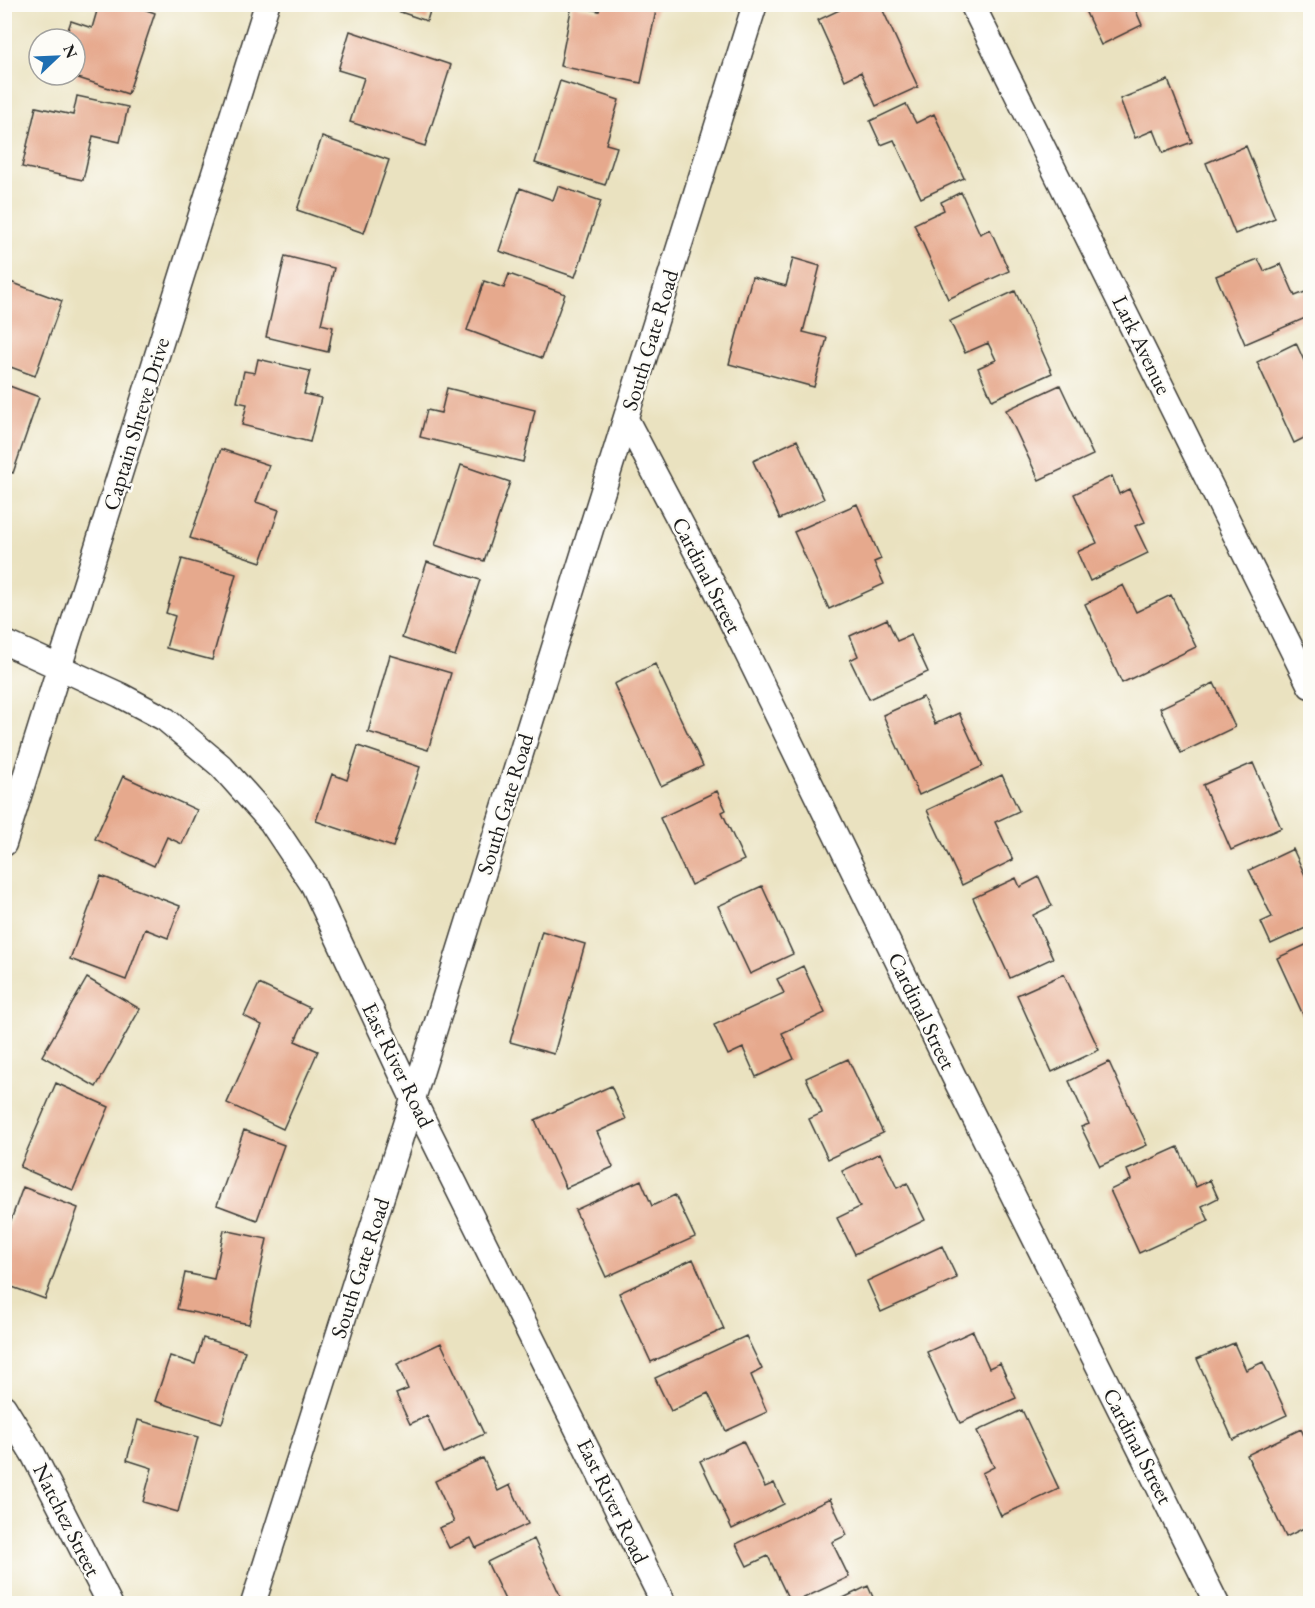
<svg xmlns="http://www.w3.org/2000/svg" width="1315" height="1608" viewBox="0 0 1315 1608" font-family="'EB Garamond',serif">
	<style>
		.building { fill: #e6a98d }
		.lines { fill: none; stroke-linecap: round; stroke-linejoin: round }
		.minor-casing { stroke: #3b3a35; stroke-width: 27 }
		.minor { stroke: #fff; stroke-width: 24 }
		.labels { text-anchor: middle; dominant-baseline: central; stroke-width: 5; stroke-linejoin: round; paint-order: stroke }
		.street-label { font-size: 22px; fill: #1c1c1c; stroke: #fdfcf7 }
	</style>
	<rect width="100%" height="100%" fill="#fdfcf7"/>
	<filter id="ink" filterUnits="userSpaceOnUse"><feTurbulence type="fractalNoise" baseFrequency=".0167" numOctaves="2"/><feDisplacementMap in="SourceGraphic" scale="12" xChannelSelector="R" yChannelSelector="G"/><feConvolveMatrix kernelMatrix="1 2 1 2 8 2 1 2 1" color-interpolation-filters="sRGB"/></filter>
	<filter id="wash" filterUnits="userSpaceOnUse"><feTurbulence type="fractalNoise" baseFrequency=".008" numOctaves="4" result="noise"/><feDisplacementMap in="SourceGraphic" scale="24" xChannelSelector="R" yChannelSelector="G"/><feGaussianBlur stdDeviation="1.35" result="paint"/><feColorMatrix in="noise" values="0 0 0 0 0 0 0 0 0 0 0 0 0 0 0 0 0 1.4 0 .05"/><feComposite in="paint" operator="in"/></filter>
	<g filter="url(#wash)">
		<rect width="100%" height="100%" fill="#eae2c0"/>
		<g id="blocks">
			<path class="building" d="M99,4H129L155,13L128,94L75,77L82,53L75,50V39H65L71,21L92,28Z
				M377,4H432L427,21Z
				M601,4L657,6L641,83L560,66L572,5L599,11Z
				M852,4H880L918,87L876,106L861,72L845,80L818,20Z
				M1082,4H1133L1142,25L1101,45Z
				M350,31L451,65L425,146L350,122L364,78L338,70Z
				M1168,80L1192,142L1163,153L1154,130L1135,138L1120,99Z
				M560,81L619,100L606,144L617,147L605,185L535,163Z
				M77,96L128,107L120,142L93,136L83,180L22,167L36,107L73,115Z
				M906,104L916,123L934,114L964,178L921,198L894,140L881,145L870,121Z
				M322,137L389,160L364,233L297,210Z
				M1246,146L1275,218L1235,234L1206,163Z
				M558,186L601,201L575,277L499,251L520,188L553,200Z
				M961,192L980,234L990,229L1009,271L948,299L914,224L944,210L941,202Z
				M285,256L334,268L321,324L333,327L328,352L266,337Z
				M793,258L820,266L803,332L827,338L814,387L729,364L752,277L786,286Z
				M1258,259L1264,271L1281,264L1295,296L1310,290V316L1245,344L1216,276Z
				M509,274L565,294L542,358L467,330L484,281L504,288Z
				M5,280L62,301L35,376L5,365Z
				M1015,291L1052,373L992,400L978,368L996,360L988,343L965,353L950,321Z
				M1296,343L1310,374V435L1294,443L1257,362Z
				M258,359L310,371L304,394L321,398L310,442L242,425L247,404L237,402L244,371L255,373Z
				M4,384L39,397L13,473L4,470Z
				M1060,385L1093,455L1039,480L1006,410Z
				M447,388L535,410L523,462L420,437L427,410L441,413Z
				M797,440L824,499L780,519L753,461Z
				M221,449L269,465L256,502L279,510L261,562L190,538Z
				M461,465L510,482L484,561L435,545Z
				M1112,476L1119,494L1129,489L1145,522L1135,526L1148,553L1090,581L1077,552L1097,543L1074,494Z
				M857,504L881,559L874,562L884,584L829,609L794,532Z
				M182,559L236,574L212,660L166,648L175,616L166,613Z
				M427,562L480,580L455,656L402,638Z
				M1123,585L1136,612L1171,595L1196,647L1122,683L1085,604Z
				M887,619L897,641L911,635L928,672L869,699L850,660L858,656L850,636Z
				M390,655L451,673L428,750L368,732Z
				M655,664L703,766L661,786L614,684Z
				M1214,683L1235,727L1181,753L1160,708Z
				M923,697L935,724L959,713L983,766L919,795L883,715Z
				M358,746L420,767L393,847L316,821L332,774L347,780Z
				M1253,763L1281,828L1231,850L1203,785Z
				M1002,775L1019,811L995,822L1013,860L962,885L927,810Z
				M123,776L197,810L182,844L167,837L154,866L95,839Z
				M717,791L726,810L722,812L744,860L691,885L660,818Z
				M1293,849L1310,886V926L1271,944L1261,922L1272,917L1249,870Z
				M101,876L180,906L168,938L145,929L126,980L70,959Z
				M1039,877L1052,906L1033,915L1053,958L1010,978L973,898L1016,878L1020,887Z
				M762,886L793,954L750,974L718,906Z
				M542,931L585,944L554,1054L510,1042Z
				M1310,943V1030L1277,958Z
				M803,966L825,1013L782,1033L794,1059L756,1077L743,1048L728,1055L714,1025L784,993L777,979Z
				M1064,974L1099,1050L1052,1072L1017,995Z
				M87,978L140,1009L96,1087L42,1056Z
				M259,984L310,1008L295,1041L318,1051L283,1129L227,1103L262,1025L244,1016Z
				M848,1059L883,1133L828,1159L809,1119L822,1113L806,1078Z
				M1109,1062L1147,1145L1100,1166L1081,1127L1089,1124L1069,1081Z
				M56,1083L109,1107L73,1190L20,1167Z
				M611,1086L626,1119L597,1132L613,1167L566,1188L535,1120Z
				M244,1130L284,1145L257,1220L217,1205Z
				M1178,1147L1196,1187L1210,1180L1218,1198L1202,1206L1209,1221L1139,1253L1110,1190L1131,1180L1127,1170Z
				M880,1153L897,1188L907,1183L925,1220L855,1254L837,1218L860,1207L842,1171Z
				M641,1180L652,1206L675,1195L695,1237L606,1277L575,1210Z
				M23,1187L78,1208L45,1299L4,1284V1239Z
				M224,1230L267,1239L249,1324L177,1309L185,1273L214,1279Z
				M942,1246L957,1278L881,1312L867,1281Z
				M693,1259L724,1329L651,1362L619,1293Z
				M973,1331L989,1368L1000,1363L1016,1398L960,1423L927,1352Z
				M746,1336L762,1369L751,1375L767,1412L726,1431L708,1393L671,1411L655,1378Z
				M203,1338L245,1351L222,1423L155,1401L170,1356L195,1364Z
				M441,1343L484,1434L444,1453L427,1416L410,1424L396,1394L408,1389L397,1364Z
				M1234,1343L1246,1370L1263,1362L1287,1415L1233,1440L1197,1359Z
				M1022,1410L1059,1489L1001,1516L982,1473L994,1467L977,1431Z
				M138,1420L198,1437L178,1512L143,1502L152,1468L127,1460Z
				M1301,1429L1310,1449V1525L1286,1537L1247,1455Z
				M743,1441L765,1487L774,1483L784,1504L732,1529L700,1461Z
				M483,1458L498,1491L510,1485L528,1524L476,1548L471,1538L449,1548L439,1528L454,1522L435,1481Z
				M830,1499L847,1535L832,1542L849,1577L791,1604L768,1556L747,1566L736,1544Z
				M534,1539L564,1604H507L487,1562Z
				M868,1586L876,1604H831Z"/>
		</g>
	</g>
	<g filter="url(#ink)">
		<use href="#blocks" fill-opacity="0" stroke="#3b3a35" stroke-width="1.5"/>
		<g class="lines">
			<g class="minor-casing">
				<path id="minor" d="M972,4L1310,686
					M626,419L714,586L956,1081L1217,1604
					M4,642L120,695L165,719L221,766L271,822L313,885L413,1099L664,1604
					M4,844L267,4
					M4,1407L33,1454L110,1604
					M253,1604L413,1099L755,4"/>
			</g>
			<use href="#minor" class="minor"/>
		</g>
	</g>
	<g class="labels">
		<g class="street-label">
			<text transform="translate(650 340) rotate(-73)">South Gate Road</text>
			<text transform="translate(1142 345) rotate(64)">Lark Avenue</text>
			<text transform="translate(136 424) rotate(-73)">Captain Shreve Drive</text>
			<text transform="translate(707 575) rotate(63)">Cardinal Street</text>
			<text transform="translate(505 804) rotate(-73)">South Gate Road</text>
			<text transform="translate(922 1011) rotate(64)">Cardinal Street</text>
			<text transform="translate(398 1065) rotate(64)">East River Road</text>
			<text transform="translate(360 1268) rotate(-72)">South Gate Road</text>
			<text transform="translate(1138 1446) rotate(63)">Cardinal Street</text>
			<text transform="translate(613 1501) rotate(64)">East River Road</text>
			<text transform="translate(67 1520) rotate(63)">Natchez Street</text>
		</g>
	</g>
	<rect width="1315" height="1608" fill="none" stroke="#fdfcf7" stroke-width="24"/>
	<g transform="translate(57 57) rotate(67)"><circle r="28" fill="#fdfcf7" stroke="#a3a29f" stroke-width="1.5"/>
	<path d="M0-4.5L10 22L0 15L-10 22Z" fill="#1f6fb2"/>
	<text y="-9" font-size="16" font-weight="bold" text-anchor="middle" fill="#1c1c1c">N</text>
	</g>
</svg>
